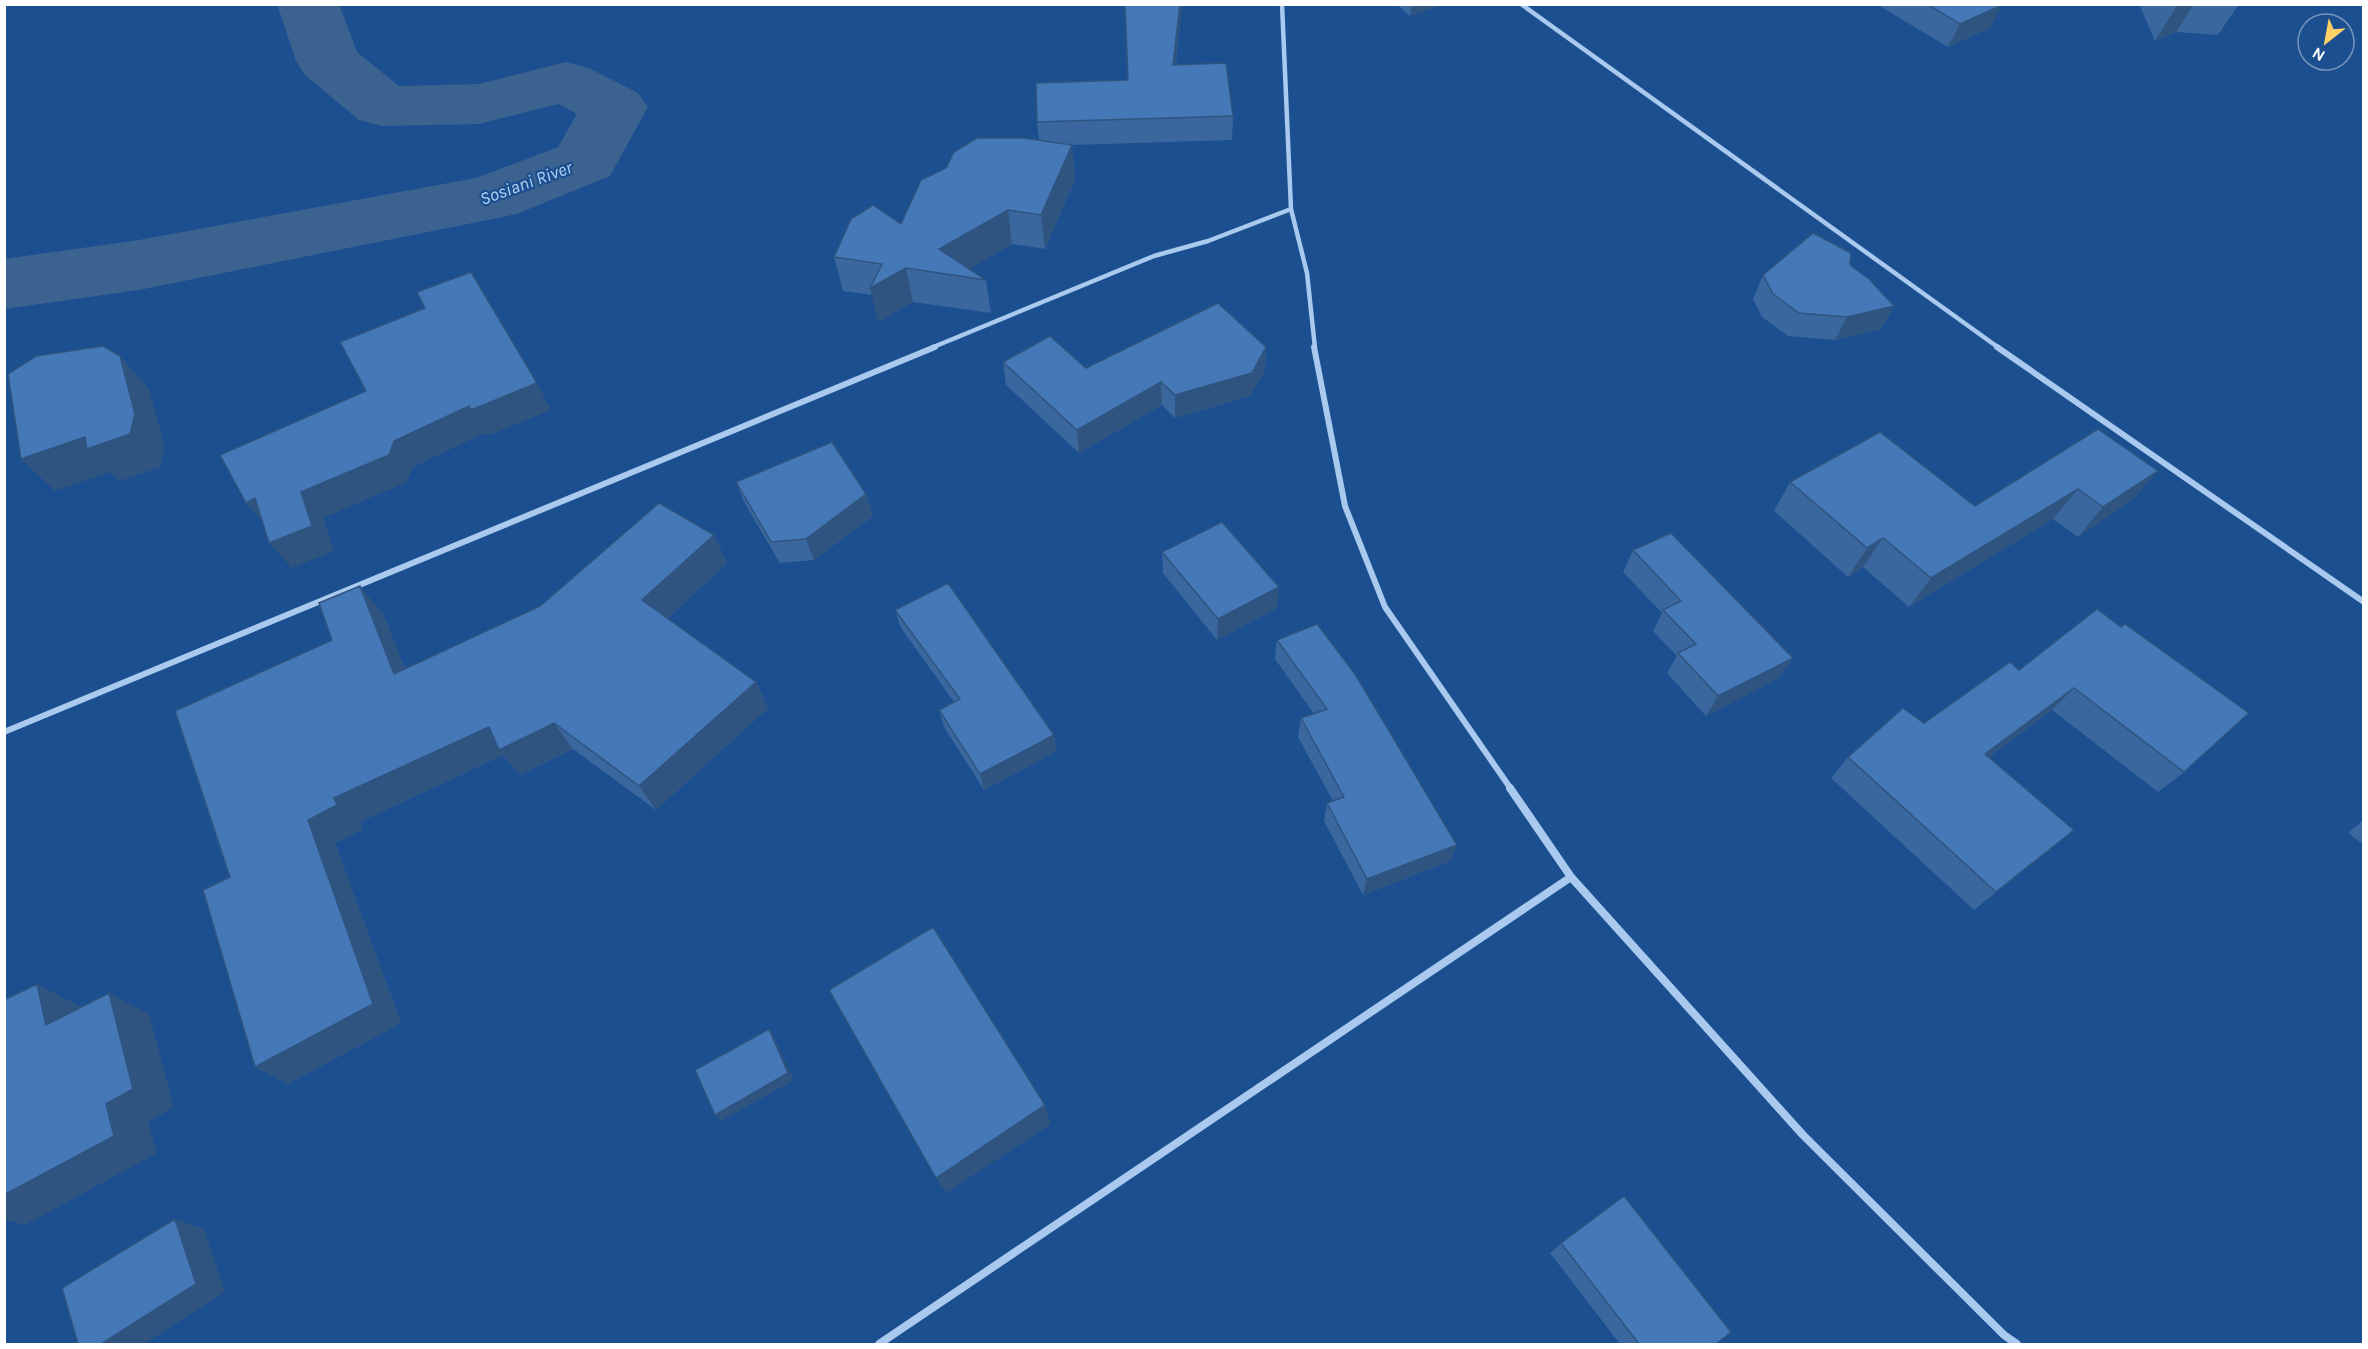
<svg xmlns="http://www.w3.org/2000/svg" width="2368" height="1349" viewBox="0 0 2368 1349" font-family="Karla,sans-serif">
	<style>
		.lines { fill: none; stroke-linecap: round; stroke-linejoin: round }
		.river { fill: #3c6290; fill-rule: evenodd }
		.minor-far2 { stroke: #a9c9ee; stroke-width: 4.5 }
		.minor-far1 { stroke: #a9c9ee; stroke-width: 6 }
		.minor { stroke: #a9c9ee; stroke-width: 8 }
		.wall { fill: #3a679d }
		.shaded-wall { fill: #305480 }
		.building { fill: #4478b7; stroke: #305480; stroke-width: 1.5 }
		.labels { text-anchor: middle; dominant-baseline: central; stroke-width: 4.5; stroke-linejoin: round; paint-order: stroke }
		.far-water-label { font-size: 18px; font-style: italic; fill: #b5d3f5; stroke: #1b4f8f }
	</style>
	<rect width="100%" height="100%" fill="#1b4f8f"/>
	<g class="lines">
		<path class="river" d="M277,4H339L357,52L399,86L479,84L566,62L589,68L638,93L648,107L610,176L517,214L139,290L4,309V259L139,240L476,178L558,147L577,114L558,104L479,124L383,126L359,120L305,75L296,61Z"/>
		<path class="minor-far2" d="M1282,4L1291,209L1307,273L1315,348
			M1521,4L1999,348
			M931,348L1154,256L1208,241L1291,209"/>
		<path class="minor-far1" d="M1314,347L1345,506L1385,607L1511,789
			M1997,347L2364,602
			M4,732L935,347"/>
		<path class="minor" d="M1510,788L1571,877L1803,1135L2004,1335L2017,1344
			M879,1344L1571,877"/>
	</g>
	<path class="wall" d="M1124,4H1182L1176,64L1233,116L1232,140L1072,145L1075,179L1045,249L1012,244L969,269L986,280L991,313L913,302L878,322L872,295L843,291L834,257L901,224L1039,140L1037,122L1128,80Z
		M1396,4H1444L1410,16Z
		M1876,4H2002L1990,28L1948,47Z
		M2139,4H2239L2218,35L2176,32L2155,41Z
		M1850,265L1894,306L1881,329L1835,340L1788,336L1762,317L1753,299L1763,275Z
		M1266,347L1265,370L1250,396L1175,418L1162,405L1079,453L1006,385L1003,362L1086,368Z
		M2158,471L2132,500L2078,537L2053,519L1909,607L1863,567L1848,577L1774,511L1790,482L1975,506Z
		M736,482L866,494L873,516L814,560L780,563L745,504Z
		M714,535L727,563L668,618L756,682L768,708L656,810L573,749L520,775L503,755L360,822L363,829L335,843L401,1023L288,1084L255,1067L230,877L332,640L383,614L405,669Z
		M1633,550L1793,658L1779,678L1706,716L1667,673L1677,656L1653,631L1662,613L1623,572Z
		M1162,552L1277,608L1217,640L1163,573Z
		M895,610L1057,751L984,790L944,727L939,710L954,702L901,628Z
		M2121,627L2184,772L2158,792L2052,710L1989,757L2050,850L1974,910L1831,778L1848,757L1924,723L2019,670Z
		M1277,640L1457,845L1450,861L1363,895L1324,821L1327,803L1333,801L1298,737L1301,718L1314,714L1275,659Z
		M2364,819V845L2348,833Z
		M1561,1243L1716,1344H1620L1550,1253Z"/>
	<path class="shaded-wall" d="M1180,4H1182L1173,88V65Z
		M1412,4H1444L1410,16Z
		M2182,4H2194L2176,32L2155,41L2176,7Z
		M2002,5L1990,28L1948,47L1960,24Z
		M1072,145L1075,179L1045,249L1041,215Z
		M1008,210L1012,244L958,276L939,249Z
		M906,268L913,302L878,322L870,288Z
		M1894,306L1881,329L1835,340L1847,317Z
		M1266,347L1265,370L1250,396L1175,418V395Z
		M120,356L149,389L165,447L160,467L119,481L110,472L55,491L21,459Z
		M1161,382L1162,405L1079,453L1077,430Z
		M537,383L551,410L487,436L485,433L413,467L407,482L323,518L334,551L292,568L269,543L301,492L394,441L469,406Z
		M2158,471L2132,500L2078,537L2103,507Z
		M2078,489L2053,519L1909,607L1931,578Z
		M866,494L873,516L814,560L806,539Z
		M255,498L268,528L246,503Z
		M714,535L727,563L658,627L642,600Z
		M1883,538L1863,567L1848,577L1867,548Z
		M360,586L383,614L417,700L394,674Z
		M1279,587L1277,608L1217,640L1218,619Z
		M1793,658L1779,678L1706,716L1718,696Z
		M756,682L768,708L656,810L639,786Z
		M2074,688L2052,710L1965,775L1985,754Z
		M554,723L573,749L520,775L503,755L360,822L363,829L335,843L401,1023L288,1084L255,1067L308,820L334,798L489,727Z
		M1054,735L1057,751L984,790L980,774Z
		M2074,830L2050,850L1974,910L1996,892Z
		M1457,845L1450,861L1363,895L1367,879Z
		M37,984L80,1006L89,1046L46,1025Z
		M109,993L149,1014L174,1107L148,1122L157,1153L25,1225L4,1219V1195L106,1104Z
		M769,1029L774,1037L794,1080L721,1121L715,1115Z
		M1045,1105L1051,1124L946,1193L936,1178Z
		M175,1219L204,1229L225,1292L144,1344H101Z"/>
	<path class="building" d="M1125,4H1180L1173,65L1226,63L1233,116L1037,122L1036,83L1128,80Z
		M1927,4H2002V5L1960,24Z
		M977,138H1024L1072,145L1041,215L1008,210L939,249L986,280L906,268L870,288L882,264L834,257L851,219L873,205L901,224L921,180L946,168L954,152Z
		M1813,233L1851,253L1850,265L1869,279L1894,306L1847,317L1799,313L1773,294L1763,275Z
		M471,272L537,383L471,410L469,406L394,441L389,455L301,492L312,526L269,543L255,498L246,503L220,455L366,391L340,342L425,308L417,292Z
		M1218,303L1266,347L1252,373L1175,395L1161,382L1077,430L1003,362L1050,336L1086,368Z
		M103,346L120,356L135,414L130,434L87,449L85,437L21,459L8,374L36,356Z
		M2098,429L2158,471L2103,507L2078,489L1931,578L1883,538L1867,548L1790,482L1880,432L1975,506Z
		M832,442L866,494L806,539L771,542L736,482Z
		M659,503L714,535L642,600L756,682L639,786L554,723L499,750L489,727L334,798L337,805L308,820L373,1004L255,1067L203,890L230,877L175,711L332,640L319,603L360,586L394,674L540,606Z
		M1222,522L1279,587L1218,619L1162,552Z
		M1671,533L1793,658L1718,696L1678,653L1696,644L1663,610L1681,601L1633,550Z
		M948,583L1054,735L980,774L939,710L960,699L895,610Z
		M2097,609L2121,627L2125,624L2249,713L2184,772L2074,688L1985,754L2074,830L1996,892L1848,757L1903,708L1924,723L2010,662L2019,670Z
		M1317,624L1355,674L1457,845L1367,879L1327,803L1344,797L1301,718L1327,709L1277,640Z
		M933,927L1045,1105L936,1178L829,990Z
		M37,984L46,1025L109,993L133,1089L106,1104L114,1136L4,1195V1000Z
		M769,1029L788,1073L715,1115L695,1070Z
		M1624,1196L1731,1332L1716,1344H1639L1561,1243Z
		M175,1219L196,1284L101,1344H78L62,1288Z"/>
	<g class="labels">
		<g class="far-water-label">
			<text transform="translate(526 183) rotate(-20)">Sosiani River</text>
		</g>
	</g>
	<rect width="2368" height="1349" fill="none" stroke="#ffffff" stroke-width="12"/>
	<g transform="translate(2326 42) rotate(211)"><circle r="28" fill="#1b4f8f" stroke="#7695bc" stroke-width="1.5"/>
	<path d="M0-4.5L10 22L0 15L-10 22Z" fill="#ffd166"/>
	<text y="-9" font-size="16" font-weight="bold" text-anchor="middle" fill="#ffffff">N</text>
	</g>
</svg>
